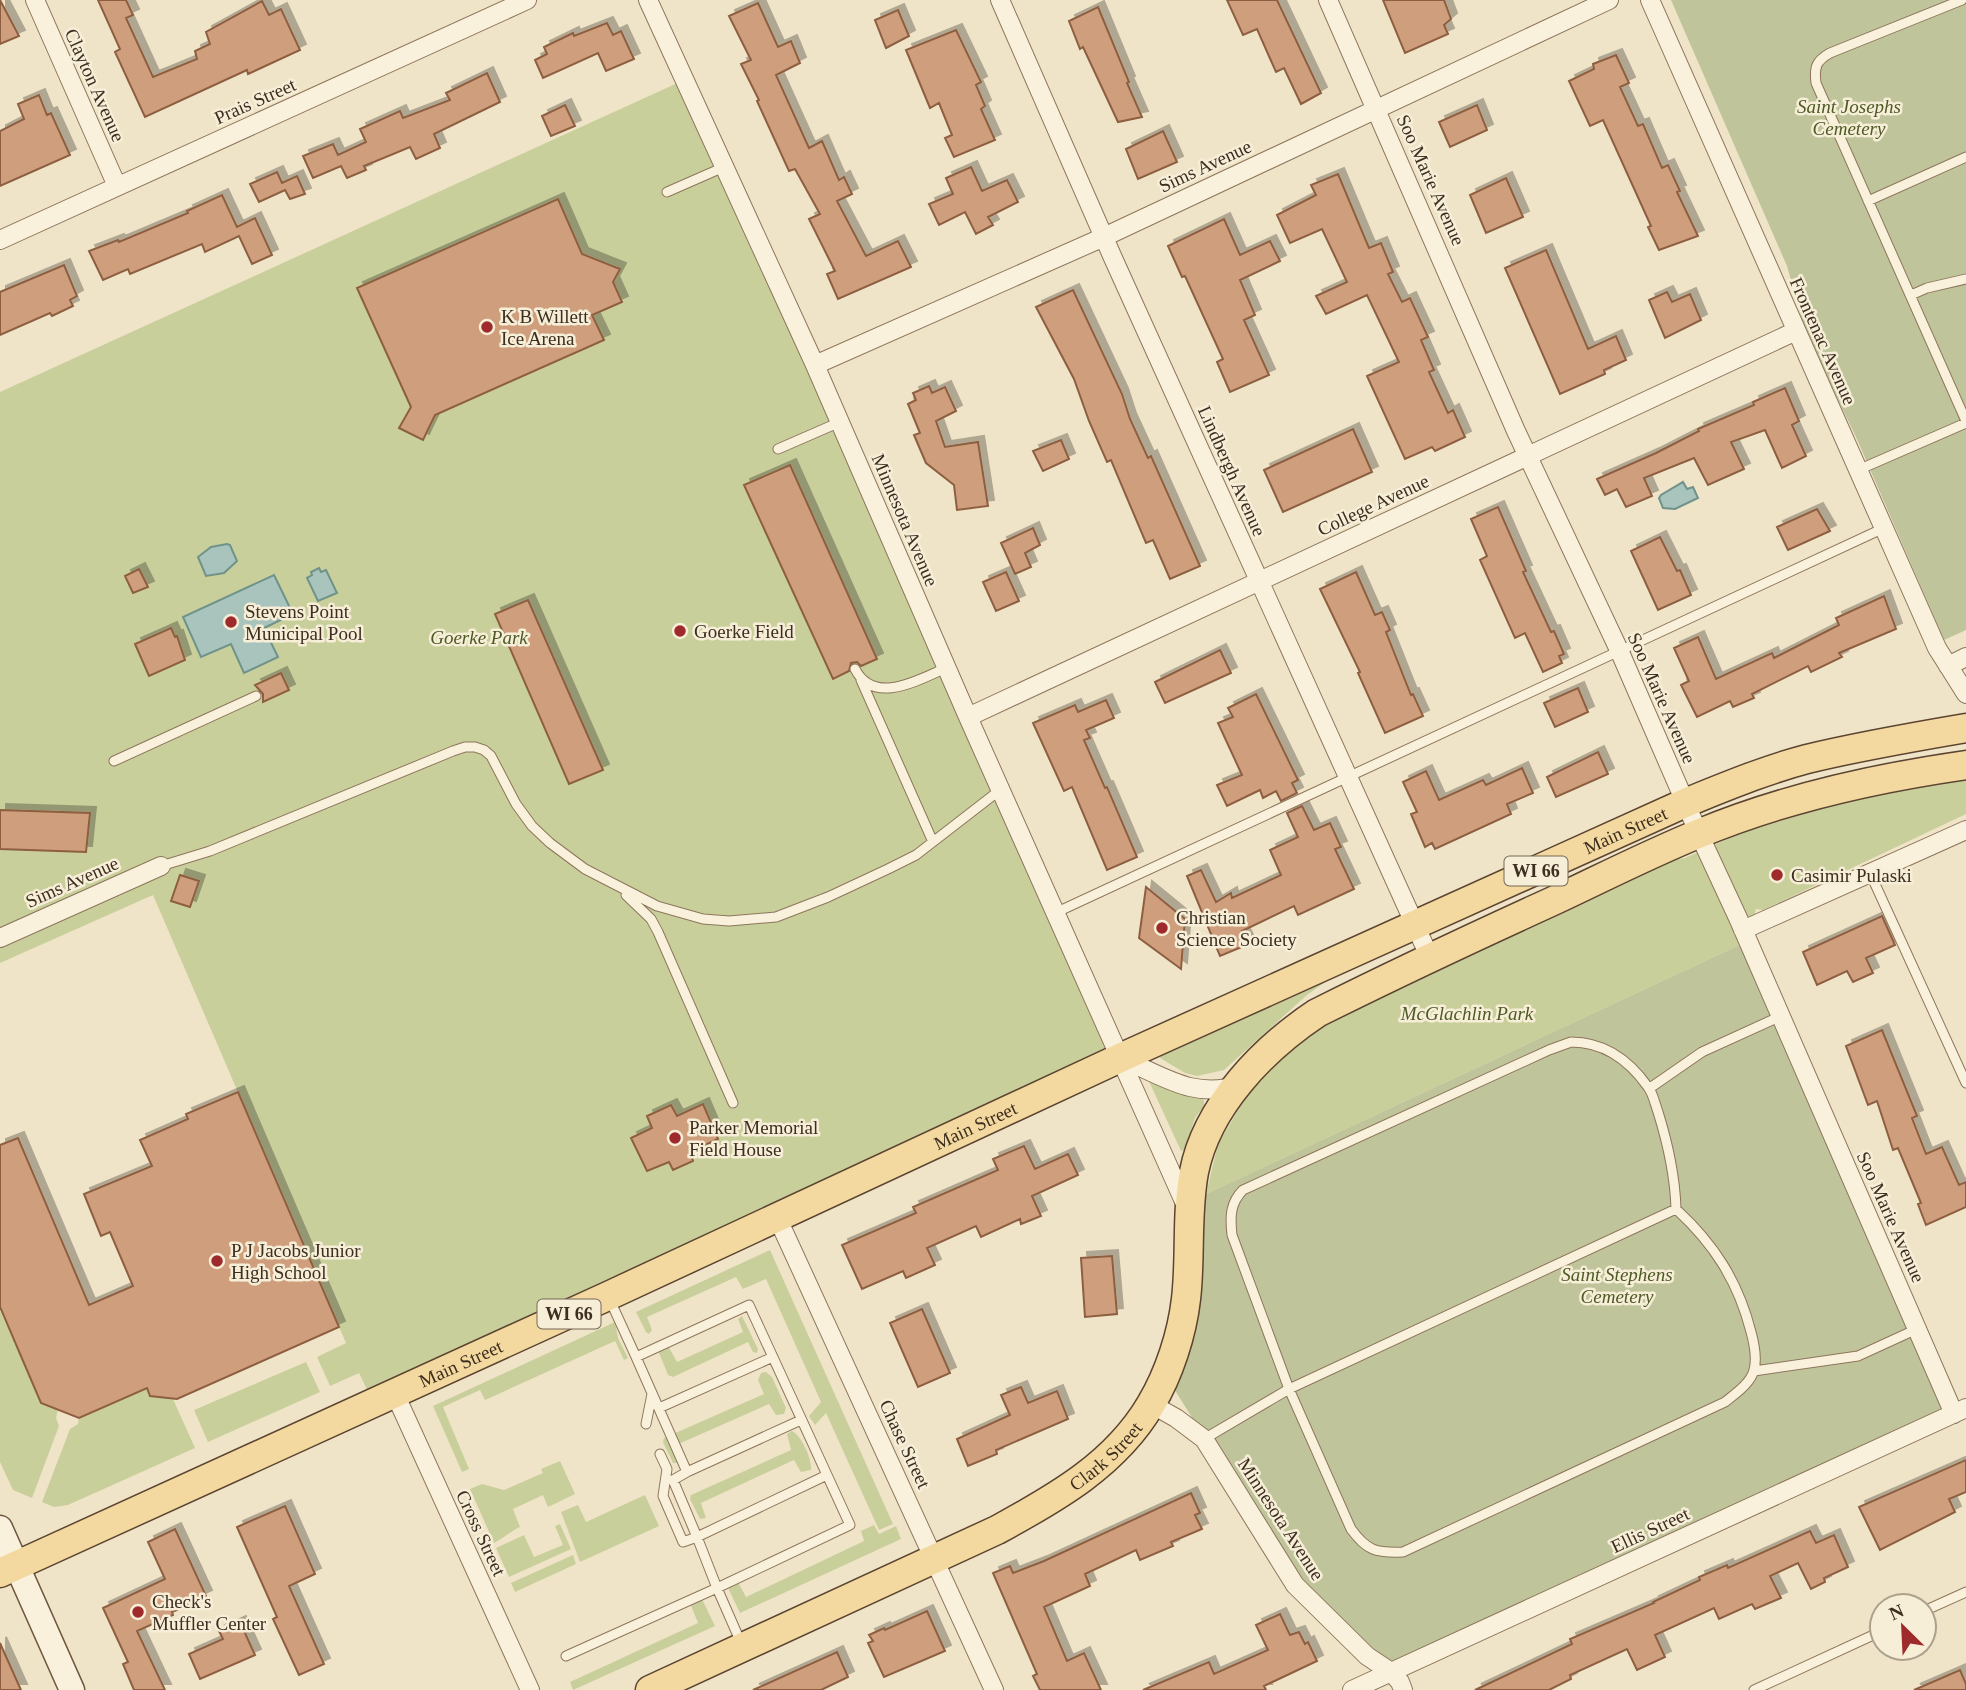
<svg xmlns="http://www.w3.org/2000/svg" width="1966" height="1690" viewBox="0 0 1966 1690" font-family="'Times New Roman',serif">
	<style>
		.green { fill: #c9cf9b }
		.cemetery { fill: #bfc49a }
		.water { fill: #a9c4bc; stroke: #6f938a; stroke-width: 2 }
		.building { fill: #cf9f7d; stroke: #8d5f41; stroke-width: 2; filter: url(#shadow) }
		.lines { fill: none; stroke-linecap: round; stroke-linejoin: round }
		.lane-casing { stroke: #8d765c; stroke-width: 11 }
		.street-casing { stroke: #8d765c; stroke-width: 20 }
		.secondary-casing { stroke: #6f573f; stroke-width: 27 }
		.primary-casing { stroke: #5b4430; stroke-width: 31 }
		.lane { stroke: #faf1dc; stroke-width: 9 }
		.street { stroke: #faf1dc; stroke-width: 18 }
		.secondary { stroke: #faf1dc; stroke-width: 24 }
		.primary { stroke: #f3d9a0; stroke-width: 28 }
		.poi-dot { fill: #9e2a2b; stroke: #f7eed8; stroke-width: 2.5 }
		.labels { text-anchor: middle; dominant-baseline: central; stroke-width: 5; stroke-linejoin: round; paint-order: stroke }
		.shield { fill: #f7eed8; stroke: #756857; stroke-width: 2 }
		.shield-label { font-size: 18px; font-weight: bold; fill: #3d2e20 }
		.street-label { font-size: 19px; fill: #3d2e20; stroke: #f7eed8 }
		.park-label { font-size: 19px; font-style: italic; fill: #4d5a26; stroke: #f7eed8 }
		.poi-label { font-size: 19px; fill: #3d2e20; stroke: #f7eed8; text-anchor: start }
	</style>
	<defs>
		<filter id="shadow"><feDropShadow dx="6" dy="-6" stdDeviation="0" flood-color="#0004"/></filter>
	</defs>
	<rect width="100%" height="100%" fill="#f0e4c8"/>
	<path class="green" d="M684,80L1120,1058L373,1402L359,1373L330,1386L317,1357L346,1343L153,895L0,963V392Z
		M1966,778V814L1763,910L1756,909L1748,941L1206,1194L1218,1144L1250,1090L1280,1056L1321,1027L1435,969L1674,860L1685,858L1743,832L1818,808L1866,796Z
		M1330,977L1331,978L1307,995L1224,1070L1197,1076L1185,1073L1160,1058L1162,1054Z
		M1147,1077L1204,1100V1106L1195,1118L1184,1150L1181,1151Z
		M770,1250L893,1524L879,1530L826,1413L815,1425L809,1416L821,1402L766,1279L743,1289L736,1277L647,1317L652,1330L649,1334L646,1332L636,1312Z
		M0,1311L41,1402L58,1409L56,1418L59,1426L32,1498L13,1490L0,1462Z
		M742,1316L758,1349L757,1353L753,1352L748,1342L673,1377L668,1375L659,1353V1348L667,1344L677,1362L743,1332L738,1319Z
		M615,1322L618,1338L628,1358L624,1360L615,1341L485,1400L480,1390L443,1407L469,1469L462,1472L433,1406Z
		M306,1362L320,1392L208,1442L194,1410Z
		M766,1372L772,1377L786,1408L784,1414L776,1415L769,1404L674,1446L679,1463H673L663,1442L664,1438L764,1394L758,1380L761,1373Z
		M147,1388L151,1396L173,1399L195,1448L68,1505L54,1507L42,1502L70,1429L78,1424L79,1418Z
		M792,1431C802,1436 812,1459 811,1470L801,1472L794,1460L701,1503L706,1518L700,1519L690,1499L691,1495L791,1450L787,1434Z
		M560,1461L575,1494L548,1507L543,1495L513,1509L520,1527C511,1531 504,1538 494,1543L470,1489L482,1484L504,1490L543,1473L541,1469Z
		M645,1495L659,1526L580,1562L561,1512L578,1505L586,1522Z
		M560,1524L571,1549L509,1577L496,1548L524,1535L534,1557L563,1545L555,1526Z
		M874,1525L879,1534L896,1526L901,1539L740,1613L729,1590L728,1583L738,1582L746,1597L864,1541L861,1531Z
		M573,1555L576,1564L515,1592L511,1583Z
		M702,1599L715,1626L573,1690L570,1682L698,1623L690,1603Z"/>
	<path class="cemetery" d="M1671,0H1966V630L1944,640L1856,437L1806,334L1787,266Z
		M1748,941L1954,1414L1384,1670L1296,1583L1171,1384L1202,1200L1206,1194Z"/>
	<path class="water" d="M1683,482L1687,489L1693,487L1698,498L1675,509L1663,508L1659,498L1661,495Z
		M227,544L230,545L237,561L224,573L206,576L198,557L211,547Z
		M319,568L321,572L326,570L337,593L318,601L307,578L312,575L311,572Z
		M274,575L293,614L264,628L278,657L244,673L231,644L201,657L183,617Z"/>
	<path class="building" d="M0,0L19,36L0,44Z
		M98,0H126L133,15L126,18L153,77L197,59L195,51L210,44L206,32L262,1L269,15L281,9L300,50L248,74L247,70L145,117L115,52L120,49Z
		M1227,0H1277L1321,93L1301,104L1284,68L1276,72L1257,29L1243,35Z
		M1383,0H1444L1451,19L1444,25L1448,34L1405,53Z
		M758,3L778,47L791,41L800,63L776,75L809,148L822,141L839,180L844,177L852,194L837,201L866,256L898,241L911,267L838,299L827,274L835,271L809,219L820,214L795,169L789,171L757,101L759,100L741,64L751,60L729,16Z
		M1098,7L1129,82L1127,83L1142,117L1118,122L1083,47L1080,49L1069,21Z
		M898,10L909,36L886,48L875,20Z
		M607,23L613,35L621,31L634,59L606,71L598,53L543,78L535,60L547,54L544,47L573,33L574,36Z
		M956,30L981,82L976,85L985,106L981,109L995,140L954,157L945,138L952,135L939,103L930,108L906,50Z
		M1616,55L1629,83L1620,87L1638,126L1643,124L1662,168L1668,165L1680,191L1677,192L1698,236L1659,250L1648,227L1651,226L1603,120L1590,126L1569,81L1594,69L1593,64Z
		M487,73L500,102L434,134L440,148L416,159L410,147L364,166L366,170L347,178L341,166L313,178L303,156L333,144L338,155L366,142L360,129L400,111L403,118L450,100L446,93Z
		M39,95L47,115L51,113L70,155L0,186V131L24,119L18,104Z
		M565,105L575,126L551,136L542,116Z
		M1477,105L1487,130L1450,147L1439,122Z
		M1163,131L1177,162L1138,179L1126,149Z
		M971,167L982,191L1007,180L1018,202L988,217L993,225L976,234L965,212L939,225L929,204L953,194L946,178Z
		M277,172L282,183L297,176L305,194L290,199L285,190L259,202L250,184Z
		M1338,174L1369,248L1381,243L1393,272L1388,274L1402,302L1410,298L1428,337L1421,340L1434,370L1429,372L1448,413L1453,410L1465,437L1435,451L1432,447L1405,459L1367,376L1399,362L1367,295L1326,314L1316,296L1347,282L1322,229L1290,243L1277,215L1316,195L1311,185Z
		M1506,178L1523,217L1486,233L1470,195Z
		M222,195L237,227L255,218L272,255L252,264L239,236L205,252L202,244L130,274L128,269L103,280L89,251L118,240L119,242L188,213L187,211Z
		M558,199L582,254L620,269L613,282L622,302L592,315L604,340L435,415L423,440L399,428L411,407L357,288Z
		M1224,219L1240,255L1270,241L1280,261L1240,280L1255,315L1244,320L1269,375L1230,392L1217,362L1223,359L1185,276L1182,277L1168,246Z
		M1546,250L1588,349L1616,336L1626,360L1604,370L1605,374L1560,394L1505,268Z
		M64,265L77,296L70,300L73,306L52,316L50,313L0,335V292Z
		M1073,290L1122,394L1130,419L1148,458L1151,456L1200,566L1170,579L1153,540L1146,543L1111,460L1107,462L1089,421L1074,379L1036,307Z
		M1667,292L1672,302L1690,294L1701,320L1665,338L1649,300Z
		M929,386L932,393L945,387L956,411L936,421L945,447L978,442L988,506L957,510L954,485L926,463L914,435L920,433L908,404L916,400L913,393Z
		M1785,388L1799,421L1792,425L1806,456L1782,468L1765,430L1731,442L1744,469L1708,485L1694,458L1644,478L1652,496L1626,507L1617,489L1605,495L1597,479L1656,453L1699,431L1698,429L1754,405L1753,402Z
		M1353,429L1372,472L1283,512L1264,470Z
		M1061,440L1069,459L1043,471L1033,451Z
		M790,465L877,659L861,666L857,662L851,663L849,671L833,679L744,485Z
		M1498,507L1526,571L1523,572L1551,632L1554,631L1564,654L1559,656L1562,663L1543,672L1525,633L1515,638L1480,560L1487,556L1471,519Z
		M1817,509L1830,531L1788,550L1777,527Z
		M1033,528L1040,545L1025,553L1031,567L1015,574L1001,543Z
		M1660,537L1677,571L1680,570L1691,595L1658,610L1631,551Z
		M139,569L148,587L133,593L125,576Z
		M1006,572L1019,601L996,611L983,582Z
		M1356,572L1375,615L1382,612L1390,630L1386,632L1411,695L1413,694L1423,716L1385,733L1358,673L1360,672L1320,589Z
		M1884,596L1896,629L1839,653L1842,657L1811,672L1808,666L1752,694L1754,698L1733,707L1730,701L1697,717L1681,685L1689,681L1674,648L1698,637L1716,679L1772,653L1774,658L1839,625L1836,618Z
		M528,600L603,770L569,784L495,614Z
		M171,628L175,637L177,636L185,660L149,676L135,644Z
		M1220,650L1231,673L1165,703L1155,682Z
		M281,673L289,690L263,702V694L255,685Z
		M1578,688L1588,712L1555,727L1544,703Z
		M1256,694L1298,780L1292,783L1297,793L1281,801L1276,791L1263,798L1260,790L1227,806L1217,785L1242,775L1218,723L1233,717L1228,708Z
		M1106,700L1114,718L1086,730L1090,738L1084,740L1105,788L1107,787L1137,857L1107,870L1072,787L1064,791L1033,723L1075,705L1078,712Z
		M1598,752L1608,774L1556,797L1547,777Z
		M1522,768L1533,793L1507,804L1511,814L1435,849L1432,843L1425,847L1411,814L1417,812L1403,782L1426,771L1439,800L1483,780L1486,785Z
		M1302,806L1314,830L1330,823L1341,847L1335,849L1354,889L1298,915L1294,906L1242,931L1249,944L1220,956L1187,876L1201,870L1216,902L1231,893L1232,898L1281,875L1270,850L1298,837L1287,813Z
		M0,810L90,813L86,852L0,849Z
		M180,875L199,881L190,907L171,901Z
		M1146,887L1185,919L1181,969L1139,938Z
		M1882,916L1895,945L1866,958L1873,973L1853,982L1847,971L1817,985L1803,952Z
		M1882,1030L1917,1116L1912,1118L1926,1154L1942,1147L1959,1185L1966,1182V1207L1926,1225L1918,1204L1921,1203L1898,1148L1893,1150L1877,1101L1868,1105L1846,1046Z
		M238,1092L339,1327L177,1399L150,1396L147,1388L79,1418L41,1403L0,1307V1145L18,1138L89,1305L133,1286L110,1232L101,1236L84,1194L152,1166L140,1140L188,1119L186,1114Z
		M703,1104L718,1139L690,1152L693,1161L673,1170L669,1162L647,1171L631,1138L652,1128L647,1116L671,1105L677,1116Z
		M1024,1146L1035,1169L1068,1154L1078,1175L1032,1196L1041,1216L1021,1224L1020,1219L981,1237L976,1226L927,1248L935,1265L906,1278L903,1271L862,1289L842,1245L916,1213L913,1207L998,1170L993,1159Z
		M1112,1256L1117,1314L1085,1317L1081,1258Z
		M922,1309L950,1373L918,1387L890,1323Z
		M1021,1387L1028,1403L1057,1391L1068,1419L996,1450L997,1454L968,1466L957,1439L1010,1415L1001,1395Z
		M1966,1460V1492L1949,1499L1955,1512L1880,1550L1859,1507Z
		M1191,1493L1200,1513L1195,1515L1202,1529L1171,1542L1173,1546L1140,1560L1136,1550L1085,1574L1090,1586L1044,1607L1067,1661L1084,1653L1101,1690H1040L1033,1676L1037,1674L993,1573L1010,1566L1013,1573L1044,1561Z
		M285,1506L315,1574L289,1586L324,1664L299,1675L273,1619L277,1617L237,1527Z
		M175,1529L206,1596L172,1612L173,1615L137,1631L165,1690H134L123,1664L128,1662L103,1608L165,1579L148,1542Z
		M1810,1531L1816,1543L1834,1535L1848,1567L1824,1578L1825,1582L1811,1589L1798,1563L1770,1576L1781,1598L1755,1609L1752,1604L1719,1619L1714,1608L1655,1635L1665,1657L1637,1670L1627,1649L1570,1675L1571,1679L1549,1690H1475L1572,1644L1570,1639L1654,1603L1653,1602L1700,1580L1699,1577L1727,1565L1728,1568Z
		M927,1611L945,1651L884,1677L868,1643L873,1641L869,1635L884,1628L885,1630Z
		M1280,1614L1290,1635L1299,1632L1305,1644L1308,1642L1317,1661L1264,1686L1266,1690H1143L1209,1662L1214,1674L1268,1650L1256,1625Z
		M240,1622L255,1655L200,1679L189,1654L223,1639L219,1631Z
		M0,1643L21,1690H0Z
		M837,1652L848,1677L821,1690H753Z
		M1960,1670L1966,1684V1690H1914Z"/>
	<g class="lines">
		<g class="lane-casing">
			<path id="lane" d="M1962,0L1830,53C1816,61 1814,67 1816,83L1966,421
				M667,192L724,167
				M1868,201L1966,157
				M1911,295L1927,288L1966,279
				M778,449L840,422
				M1858,470L1966,423
				M855,669C874,706 918,680 946,668
				M861,680L933,842
				M114,761L256,696
				M161,866L210,851L453,751L465,747H475L484,750L491,756L516,804L532,826L550,843L585,869L657,906L703,919L729,921L776,917L828,897L888,869L916,855L1000,790
				M1870,873L1966,1083
				M626,895L651,919L658,932L733,1103
				M1055,913L1884,528
				M1571,1042C1604,1042 1629,1060 1648,1087C1653,1093 1655,1104 1658,1112C1668,1144 1675,1175 1676,1209C1714,1244 1738,1281 1751,1332C1754,1343 1757,1359 1754,1370C1751,1383 1735,1394 1725,1402L1403,1552C1376,1553 1367,1551 1351,1529L1289,1389L1232,1235C1230,1217 1230,1203 1243,1190L1549,1050Z
				M1650,1088L1702,1052L1781,1016
				M609,1298L636,1357
				M1754,1371L1858,1356L1917,1329
				M659,1408L773,1357
				M646,1424L652,1394
				M1204,1439L1289,1389L1676,1209
				M660,1454L667,1469L663,1496L683,1542L697,1537L673,1480L687,1472
				M1924,1611L1966,1592
				M742,1645L717,1588L850,1525L749,1305L636,1357L687,1472L801,1420
				M566,1656L717,1588L697,1537L827,1475
				M1754,1690L1882,1631"/>
		</g>
		<g class="street-casing">
			<path id="street" d="M35,0L117,186
				M648,0L815,365L968,717L1187,1208
				M1000,0L1113,258L1430,958
				M1328,0L1516,431L1619,650L1699,834L1738,918L1954,1414
				M1650,0L1937,648L1966,694
				M0,240L527,0
				M815,365L1104,237L1609,0
				M1948,666L1966,657
				M968,717L1796,331
				M1743,930L1966,830
				M0,938L161,866
				M1120,1058C1162,1075 1193,1100 1239,1085
				M777,1217L994,1690
				M395,1394L530,1690
				M1151,1404L1176,1418L1204,1439L1295,1585L1367,1656L1391,1672L1400,1682L1403,1690
				M1352,1690L1966,1408"/>
		</g>
		<g class="secondary-casing">
			<path id="secondary" d="M0,1528L72,1690"/>
		</g>
		<g class="primary-casing">
			<g id="primary">
				<path id="s1" d="M0,1573L608,1296L1120,1058L1685,803C1725,787 1765,770 1807,759C1860,746 1913,737 1966,728"/>
				<path id="s2" d="M650,1690L997,1530C1056,1498 1116,1464 1151,1404C1169,1374 1182,1334 1186,1299C1191,1257 1186,1214 1194,1172C1207,1106 1263,1049 1317,1013C1395,974 1474,937 1553,901C1602,878 1649,854 1698,834C1784,798 1875,778 1966,765"/>
			</g>
		</g>
		<use href="#lane" class="lane"/>
		<use href="#street" class="street"/>
		<use href="#secondary" class="secondary"/>
		<use href="#primary" class="primary"/>
	</g>
	<g class="poi-dot">
		<circle cx="487" cy="327" r="7"/>
		<circle cx="231" cy="622" r="7"/>
		<circle cx="680" cy="631" r="7"/>
		<circle cx="1777" cy="875" r="7"/>
		<circle cx="1162" cy="928" r="7"/>
		<circle cx="675" cy="1138" r="7"/>
		<circle cx="217" cy="1261" r="7"/>
		<circle cx="138" cy="1612" r="7"/>
	</g>
	<g class="labels">
		<g class="shield">
			<rect x="1504.5" y="856.5" width="63" height="29" rx="5"/>
			<rect x="537.5" y="1299.5" width="63" height="29" rx="5"/>
		</g>
		<g class="shield-label">
			<text x="1536" y="871">WI 66</text>
			<text x="569" y="1314">WI 66</text>
		</g>
		<g class="street-label">
			<text transform="translate(95 85) rotate(66)">Clayton Avenue</text>
			<text transform="translate(255 101) rotate(-24)">Prais Street</text>
			<text transform="translate(1205 166) rotate(-25)">Sims Avenue</text>
			<text transform="translate(1431 180) rotate(66)">Soo Marie Avenue</text>
			<text transform="translate(1823 341) rotate(66)">Frontenac Avenue</text>
			<text transform="translate(1232 471) rotate(66)">Lindbergh Avenue</text>
			<text transform="translate(1373 505) rotate(-25)">College Avenue</text>
			<text transform="translate(905 520) rotate(67)">Minnesota Avenue</text>
			<text transform="translate(1662 698) rotate(66)">Soo Marie Avenue</text>
			<text stroke="none"><textPath href="#s1" startOffset="1787">Main Street</textPath></text>
			<text transform="translate(72 882) rotate(-24)">Sims Avenue</text>
			<text stroke="none"><textPath href="#s1" startOffset="1073">Main Street</textPath></text>
			<text transform="translate(1891 1217) rotate(66)">Soo Marie Avenue</text>
			<text stroke="none"><textPath href="#s1" startOffset="506">Main Street</textPath></text>
			<text transform="translate(905 1444) rotate(65)">Chase Street</text>
			<text stroke="none"><textPath href="#s2" startOffset="514">Clark Street</textPath></text>
			<text transform="translate(1281 1519) rotate(57)">Minnesota Avenue</text>
			<text transform="translate(1650 1530) rotate(-25)">Ellis Street</text>
			<text transform="translate(481 1533) rotate(65)">Cross Street</text>
		</g>
		<g class="park-label">
			<text x="1849" y="106">Saint Josephs<tspan x="1849" dy="22">Cemetery</tspan></text>
			<text x="479" y="637">Goerke Park</text>
			<text x="1467" y="1013">McGlachlin Park</text>
			<text x="1617" y="1274">Saint Stephens<tspan x="1617" dy="22">Cemetery</tspan></text>
		</g>
		<g class="poi-label">
			<text x="501" y="316">K B Willett<tspan x="501" dy="22">Ice Arena</tspan></text>
			<text x="245" y="611">Stevens Point<tspan x="245" dy="22">Municipal Pool</tspan></text>
			<text x="694" y="631">Goerke Field</text>
			<text x="1791" y="875">Casimir Pulaski</text>
			<text x="1176" y="917">Christian<tspan x="1176" dy="22">Science Society</tspan></text>
			<text x="689" y="1127">Parker Memorial<tspan x="689" dy="22">Field House</tspan></text>
			<text x="231" y="1250">P J Jacobs Junior<tspan x="231" dy="22">High School</tspan></text>
			<text x="152" y="1601">Check's<tspan x="152" dy="22">Muffler Center</tspan></text>
		</g>
	</g>
	<g transform="translate(1903 1627) rotate(336)"><circle r="33" fill="#f7eed8" stroke="#ada18e" stroke-width="2"/>
	<path d="M0-5L12 26L0 18L-12 26Z" fill="#9e2a2b"/>
	<text y="-10" font-size="19" font-weight="bold" text-anchor="middle" fill="#3d2e20">N</text>
	</g>
</svg>
